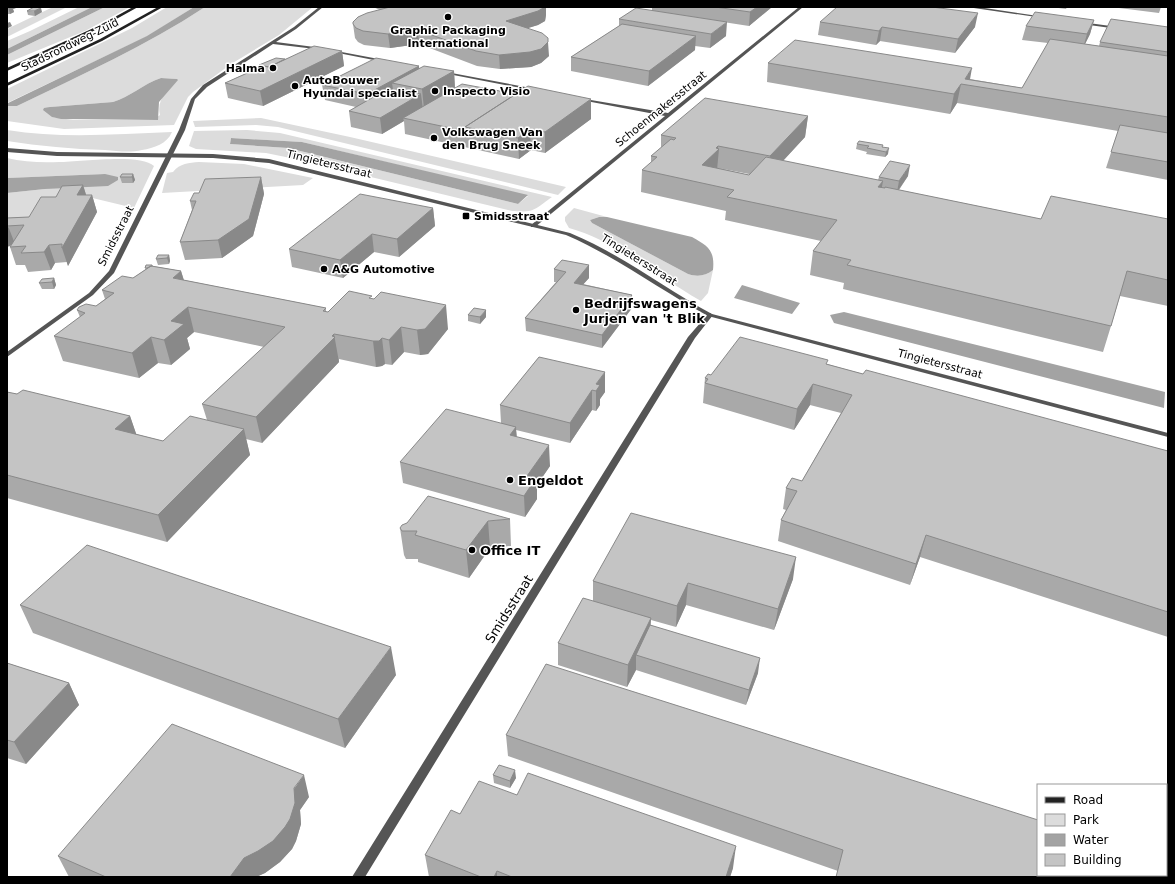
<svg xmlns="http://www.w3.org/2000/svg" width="1175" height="884" viewBox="0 0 1175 884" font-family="'DejaVu Sans',sans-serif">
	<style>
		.green { fill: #dcdcdc; fill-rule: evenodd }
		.water { fill: #a3a3a3 }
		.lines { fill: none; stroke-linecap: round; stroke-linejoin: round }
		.minor { fill: #555; fill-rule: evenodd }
		.tertiary { fill: #555; fill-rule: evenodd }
		.secondary { fill: #222; fill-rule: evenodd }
		.wall { fill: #a9a9a9; fill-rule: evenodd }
		.shaded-wall { fill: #898989 }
		.building { fill: #c4c4c4; stroke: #898989 }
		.poi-dot { fill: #000; stroke: #fff; stroke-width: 1.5 }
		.labels { text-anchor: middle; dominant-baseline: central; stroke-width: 3; stroke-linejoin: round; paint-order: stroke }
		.far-poi-label { font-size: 11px; font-weight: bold; fill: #000; stroke: #fff; text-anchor: start }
		.far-street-label { font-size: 11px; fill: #000; stroke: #fff }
		.poi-label { font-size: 13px; font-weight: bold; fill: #000; stroke: #fff; text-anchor: start }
		.street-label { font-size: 13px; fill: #000; stroke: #fff }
	</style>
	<rect width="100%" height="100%" fill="#fff"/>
	<path class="green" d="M53,7H67L7,37V29Z
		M79,7H92L7,49V41L30,31Z
		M105,7H130L85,31L7,63V55Z
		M167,7H194L148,36L7,103V89L132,28Z
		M205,7H313L279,35L231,64L193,92L188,97L174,125L64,129L7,121V106H17C81,75 146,46 205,7ZM161,78L177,79C168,91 156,99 160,115L153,120H73L52,117L50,107L113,102C130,97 143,84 161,78Z
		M261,118L350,137L566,187L558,195L278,127L256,125L195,127L193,121Z
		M7,130C62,139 117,134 172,132C167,144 154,148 142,150C130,153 117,151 105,150C72,149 40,146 7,141Z
		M247,130L280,133L552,197C535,209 535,213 512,211L321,165L324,164L312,161L310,162L266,153L196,149L189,146L194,131ZM231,138L302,142L528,196L518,204L288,148L230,144Z
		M7,158C23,162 43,163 59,162C79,162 141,153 154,166L134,208L80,195L7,235V193L45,189L105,174L7,178Z
		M199,162L244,164L313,178L303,185L162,193L167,173L173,172C180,163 189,163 199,162Z
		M574,208L607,217H599L590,220L592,223L688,274C697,277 706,276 713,270L708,293L701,301C657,276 618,242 569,228L565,221V217Z"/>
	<path class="water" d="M92,7H105L7,55V49Z
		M194,7H205C146,46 81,75 17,106H7L8,103L147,36Z
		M161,78L177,79L178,80L159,102L158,120L61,119L52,117L43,110L44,108L50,107L113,102C130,97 143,84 161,78Z
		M231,138L302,142L528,195L518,204L288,148L230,144Z
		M105,174L118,177V180L108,186L45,189L7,193V178Z
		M599,217H607L692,237C708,246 715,250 713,270C706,276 697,277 688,274L592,223L590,220Z
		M742,285L800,303L792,314L734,298Z
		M844,312L1165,392L1164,408L834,323L830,315Z"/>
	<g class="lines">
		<path class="minor" d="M319,7H323L296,29L276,42L322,48H324V50L273,44L207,87L195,99L185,130L114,273L93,295L7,357V352L89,293L109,271L179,130L191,99L203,85L294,27Z
			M799,7H803L535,227H531V225L665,116L581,100L579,99V98L668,113Z
			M967,7H978L1045,17L1043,18Z
			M1081,22L1118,27L1120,28L1118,29L1082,24Z
			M331,50L384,60L386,61L384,62L333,52H331Z
			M441,71L536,89L538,90L536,91L443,73H441Z
			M710,313L713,315L695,338L365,877H352L688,337L708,314Z"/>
		<path class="tertiary" d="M7,148L57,152L213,154L269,159L570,233C621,254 664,288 712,314L1168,433V437L708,316C660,290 617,257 566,235L269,163L213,158L57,156L7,152Z"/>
		<path class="secondary" d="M133,7H138L102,27L7,71V68L100,25Z
			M158,7H163L102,41L7,86V83L100,39Z"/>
	</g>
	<path class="wall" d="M7,7H19L13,9L14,12L10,14H7Z
		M373,7H546V15L545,21L538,25L527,28L549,56L541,63L531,67L500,69L477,66L419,44L390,48L364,45L358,42L355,38L353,24L380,10Z
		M652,7H772L749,26L652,11Z
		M1051,7H1067L1066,9Z
		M1111,7H1161L1159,13Z
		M27,11L42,12L35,16L28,15Z
		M619,19L726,36L710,48L695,46V50L648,86L571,71V57L619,26Z
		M1094,20L1090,34L1085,44L1099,46L1100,42L1168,27V180L1106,168L1118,131L957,103L950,114L767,82L768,63L970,79L1022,88L1048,43L1022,40L1026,26Z
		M820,22L975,27L955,53L880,41L876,45L818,35Z
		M342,51L344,66L263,106L228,98L225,83L260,67L259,65L285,59Z
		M419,66V68L454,71L455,88L516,94L591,99V119L545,153L531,150L519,159L405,134L404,121L382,134L351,127L349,111L356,107L325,100L322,85Z
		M808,116L805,137L783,161L878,180L879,177L908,176L899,190L1041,219H1168V306L1120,296L1111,326L1103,352L843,289L844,283L810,275L813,251L821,241L725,220L726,211L641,192L642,170L651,163V156L661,148V135ZM718,168L749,174V175Z
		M857,144L883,147L888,154L885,157L866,154L867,152L856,149Z
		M133,174L135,180L133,183H122L120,177Z
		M261,177L264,194L253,236L222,258L185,260L180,242L192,210L190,201L199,193Z
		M83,185L86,195H92L97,212L68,266L67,262L55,263L51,270L28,272L25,265H16L10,247L11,245L7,218L29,217L56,197Z
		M433,208L435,226L399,257L374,252L343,278L292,267L289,249Z
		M169,255L170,261L169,264L158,265L156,259Z
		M152,265L153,266L181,271L184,280L326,308V312H328L372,299L448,329L428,354L420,355L404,352L392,365L385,364L382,366L376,367L339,359V362L262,443L246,439L250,455L167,542L7,498V392L17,394L130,416L136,434L163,441L207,420L202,404L264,347L194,332L187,338L190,349L171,365L158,363L139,378L63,361L54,336L80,317L77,310L96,306L105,299L102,290L133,278L146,269L145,268Z
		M589,265V278L583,284L632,295V308L602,348L526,331L525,318L556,282H554V269Z
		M54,278L56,285L54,289H42L39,283Z
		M468,315L486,317L480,324L468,321Z
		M539,357L605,392L600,399V405L596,411L592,410L570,443L516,430L517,437L550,466L537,485V499L525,517L403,483L400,462L501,423L500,405Z
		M827,364L863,374L1168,451V637L920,557L910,585L778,541L781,520L786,510L783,509L786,488L802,481L841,413L810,405L794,430L703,403L705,378Z
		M510,519L511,546L490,548L469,578L418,562V559H406L404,555L400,528Z
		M793,579L774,630L686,605L676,627L651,620L650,625L758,673L746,705L636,670L627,687L558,665V643L593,601V581Z
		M20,605L396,675L345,748L33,633Z
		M7,663L69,683L79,705L26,764L7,758Z
		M506,735L1040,877L838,871L508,756Z
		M493,775L516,778L510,788L494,783Z
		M517,795L733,868L730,877H429L425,855L460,814Z
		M309,797L300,810L301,824L296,841L292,849L280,862L265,873L256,877H69L58,856Z
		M1069,875H1166L1168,877H1069Z"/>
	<path class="shaded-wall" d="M8,7H19L13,9L14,12L10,14Z
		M545,7H546V15L545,21L538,25L506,35V21Z
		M757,7H772L749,26L750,12Z
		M41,8L42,12L35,16L34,11Z
		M978,13L975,27L955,53L958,39Z
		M1094,20L1090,34L1083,48L1087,34Z
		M10,22L12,26L8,28L7,23Z
		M727,22L726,36L710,48L711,34Z
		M882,27L880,41L876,45L879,31Z
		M418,30L419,44L390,48L388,34Z
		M696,36L695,50L648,86L649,71Z
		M548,42L549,56L541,63L531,67L500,69L499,55Z
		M342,51L344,66L263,106L260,91Z
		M419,66L420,81L392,83L394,96L369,110L367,94Z
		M972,68L969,85L965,79Z
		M454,71L455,90L424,109L422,89Z
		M961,84L957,103L950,114L954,94Z
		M421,94L423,110L403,118L404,121L382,134L380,118Z
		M591,99V119L545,153V132Z
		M808,116L805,137L767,178L770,156Z
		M530,129L531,150L519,159L518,138Z
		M718,146V150L719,149L717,170L702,165Z
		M889,148L888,154L885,157L886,152Z
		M910,165L908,176L897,192L899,181Z
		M133,174L135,180L133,183L132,177Z
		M261,177L264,194L253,236L222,258L218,240Z
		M883,181L879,203L878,187Z
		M83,185L88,201L92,195L97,212L68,266L62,248L77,195Z
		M433,208L435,226L399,257L397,239Z
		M7,226H8L15,244L7,247Z
		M372,234L374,252L343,278L340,260Z
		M49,245L55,263L51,270L44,252Z
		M169,255L170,261L169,264L167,258Z
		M589,265V278L574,295V283Z
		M181,271L188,295L173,278Z
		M54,278L56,285L54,289L52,282Z
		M632,295V308L602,348V335Z
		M446,305L448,329L428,354L420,355L417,330Z
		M188,307L194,332L187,338L190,349L171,365L164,340L171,321Z
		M486,310V317L480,324V317Z
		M401,327L404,352L392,365L389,340Z
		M334,334L339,362L262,443L256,417Z
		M151,337L158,363L139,378L132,353Z
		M382,338L385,364L382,366L376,367L373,341Z
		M605,372V392L600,399V405L596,411V384Z
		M813,384L810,405L794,430L797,409Z
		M592,390V410L570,443V423Z
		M130,416L139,442L115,429Z
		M516,427L517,447L510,435Z
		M244,429L250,455L167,542L158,515Z
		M549,445L550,466L537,485V499L525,517L524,496L527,476Z
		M488,521L490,548L469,578L466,550Z
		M926,535L920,557L910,585L916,564Z
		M796,557L793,579L774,630L778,609Z
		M688,583L686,605L676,627L677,606Z
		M651,618L650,640L636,655V670L627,687L628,665Z
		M391,647L396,675L345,748L338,719Z
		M760,658L758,673L746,705L749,690Z
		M69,683L79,705L26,764L14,742Z
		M515,770L516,778L510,788V781Z
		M304,775L309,797L300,810L301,824L296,841L292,849L280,862L265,873L256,877H230Z
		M736,846L733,868L730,877H726Z
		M497,871V877H494Z"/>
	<path class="building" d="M34,7L41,8L34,11H27Z
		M390,7H545L538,11L506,21L542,33L548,38V42L541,49L530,52L499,55L476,51L418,30L388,34L363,31L356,28L353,24V22L358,17L367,13Z
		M715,7H757L750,12Z
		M837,7H932L978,13L958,39L882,27L879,31L820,22Z
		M636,8L727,22L711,34L619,19Z
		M1035,12L1094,20L1087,34L1026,26Z
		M1111,19L1168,27V52L1100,42Z
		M622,24L696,36L649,71L571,57Z
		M1050,39L1168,56V117L961,84L954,94L768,63L795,40L972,68L965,79L1022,88Z
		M314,46L342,51L260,91L225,83L263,66L269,67Z
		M276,58L285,59L269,67L259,65Z
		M376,58L419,66L367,94L322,85Z
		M424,66L454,71L422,89L392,83Z
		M462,84L516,94L465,127V131L403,118Z
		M528,86L591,99L545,132L530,129L518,138L465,127Z
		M402,90L421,94L380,118L349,111L377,95L388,98Z
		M705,98L808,116L770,156L718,146L716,148L719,149L702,165L749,175L766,157L883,181L878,187L885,188V187L1041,219L1051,196L1168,219V280L1127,271L1111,326L847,265L851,260L813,251L837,220L727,197L734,190L642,170L657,157L651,156L671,139L674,140L676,138L661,135Z
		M1120,125L1168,133V162L1111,152Z
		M859,141L883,145L882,147L889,148L886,152L867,148L869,146L857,144Z
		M890,161L910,165L899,181L879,177Z
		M122,174H133L132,177H120Z
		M261,177L249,219L218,240L180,242L196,201H190L194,193H199L205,179Z
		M83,185L77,195H92L62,248V244L49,245L44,252L21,253L26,246L10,247L24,225L7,226V218L29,217L41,197H56L62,186Z
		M360,194L433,208L397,239L372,234L340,260L289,249Z
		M158,255H169L167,258L156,259Z
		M562,260L589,265L574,283L632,295L602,335L525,318L566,272L554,269Z
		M146,265H152V266H151L147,268H145Z
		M151,266L181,271L173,278L326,308L323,311L328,312L349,291L372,296L369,298L374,299L381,292L446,305L425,329L417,330L401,327L389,340L382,338L379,341H373L334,334L332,336L335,337L256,417L202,404L285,327L188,307L171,321L184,324L164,340L151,337L132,353L54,336L85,313L77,310L79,307L86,304L96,306L114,293L102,290L122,276L133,278Z
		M54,278L52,282L39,283L42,279Z
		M474,308L486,310L480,317L468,315Z
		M740,337L828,360L826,364L863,374L866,370L1168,451V612L926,535L916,564L781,520L797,491L786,488L792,478L802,481L852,395L813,384L797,409L705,383L708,379L705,378L708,374L711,375Z
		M539,357L605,372L596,384L600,385L596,391L592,390L570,423L500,405Z
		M23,390L130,416L115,429L163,441L190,416L244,429L158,515L7,475V392L17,394Z
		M446,409L516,427L510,435L549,445L527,476L536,478L524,496L400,462Z
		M428,496L510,519L488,521L466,550L415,535L417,531H402L400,528L402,525L407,523Z
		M631,513L796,557L778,609L688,583L677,606L593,581Z
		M87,545L391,647L338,719L20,605Z
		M583,598L651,618L628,665L558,643Z
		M650,625L760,658L749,690L636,655Z
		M7,663L69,683L14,742L7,740Z
		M546,664L1038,820V875H1040V877H836L843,850L506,735Z
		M172,724L304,775L294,788L295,803L290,819L285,827L273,841L258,851L244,858L230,877H106L58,856Z
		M499,765L515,770L510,781L493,775Z
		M528,773L736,846L726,877H512L497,871L494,877H481L425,855L451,810L460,814L479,781L517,795Z
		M1166,858H1168V877H1081V875H1166Z"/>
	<g class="poi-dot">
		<circle cx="448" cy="17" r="4"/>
		<circle cx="273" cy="68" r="4"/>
		<circle cx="295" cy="86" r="4"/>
		<circle cx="435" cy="91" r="4"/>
		<circle cx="434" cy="138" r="4"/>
		<rect x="462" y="212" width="8" height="8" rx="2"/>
		<circle cx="324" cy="269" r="4"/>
		<circle cx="576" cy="310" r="4"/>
		<circle cx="510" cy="480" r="4"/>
		<circle cx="472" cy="550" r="4"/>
	</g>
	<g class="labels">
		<g class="far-poi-label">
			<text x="448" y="30" text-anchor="middle">Graphic Packaging<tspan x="448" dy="13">International</tspan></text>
			<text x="265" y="68" text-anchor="end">Halma</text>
			<text x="303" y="80">AutoBouwer<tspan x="303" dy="13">Hyundai specialist</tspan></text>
			<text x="443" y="91">Inspecto Visio</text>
			<text x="442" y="132">Volkswagen Van<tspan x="442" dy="13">den Brug Sneek</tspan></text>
			<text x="474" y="216">Smidsstraat</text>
			<text x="332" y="269">A&amp;G Automotive</text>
		</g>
		<g class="far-street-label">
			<text transform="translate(70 45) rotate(-26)">Stadsrondweg-Zuid</text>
			<text transform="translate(661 109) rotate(-39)">Schoenmakersstraat</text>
			<text transform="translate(329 164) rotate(14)">Tingietersstraat</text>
			<text transform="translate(116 236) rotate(-63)">Smidsstraat</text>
			<text transform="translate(639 260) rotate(32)">Tingietersstraat</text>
			<text transform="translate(940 364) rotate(15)">Tingietersstraat</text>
		</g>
		<g class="poi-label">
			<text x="584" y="303">Bedrijfswagens<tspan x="584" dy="15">Jurjen van 't Blik</tspan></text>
			<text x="518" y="480">Engeldot</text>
			<text x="480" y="550">Office IT</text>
		</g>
		<g class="street-label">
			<text transform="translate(509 609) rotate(-58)">Smidsstraat</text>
		</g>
	</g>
	<rect width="1175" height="884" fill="none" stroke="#000000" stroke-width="16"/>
	<rect x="1037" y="784" width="130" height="92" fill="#ffffff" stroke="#999999"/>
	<rect x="1045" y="797" width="20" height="6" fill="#222222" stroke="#999999"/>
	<text x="1073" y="804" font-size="12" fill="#000000">Road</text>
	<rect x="1045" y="814" width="20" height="12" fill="#dcdcdc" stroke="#999999"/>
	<text x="1073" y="824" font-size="12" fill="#000000">Park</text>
	<rect x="1045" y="834" width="20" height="12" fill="#a3a3a3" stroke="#999999"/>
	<text x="1073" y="844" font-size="12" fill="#000000">Water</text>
	<rect x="1045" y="854" width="20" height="12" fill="#c4c4c4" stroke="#999999"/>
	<text x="1073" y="864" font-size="12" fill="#000000">Building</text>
</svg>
